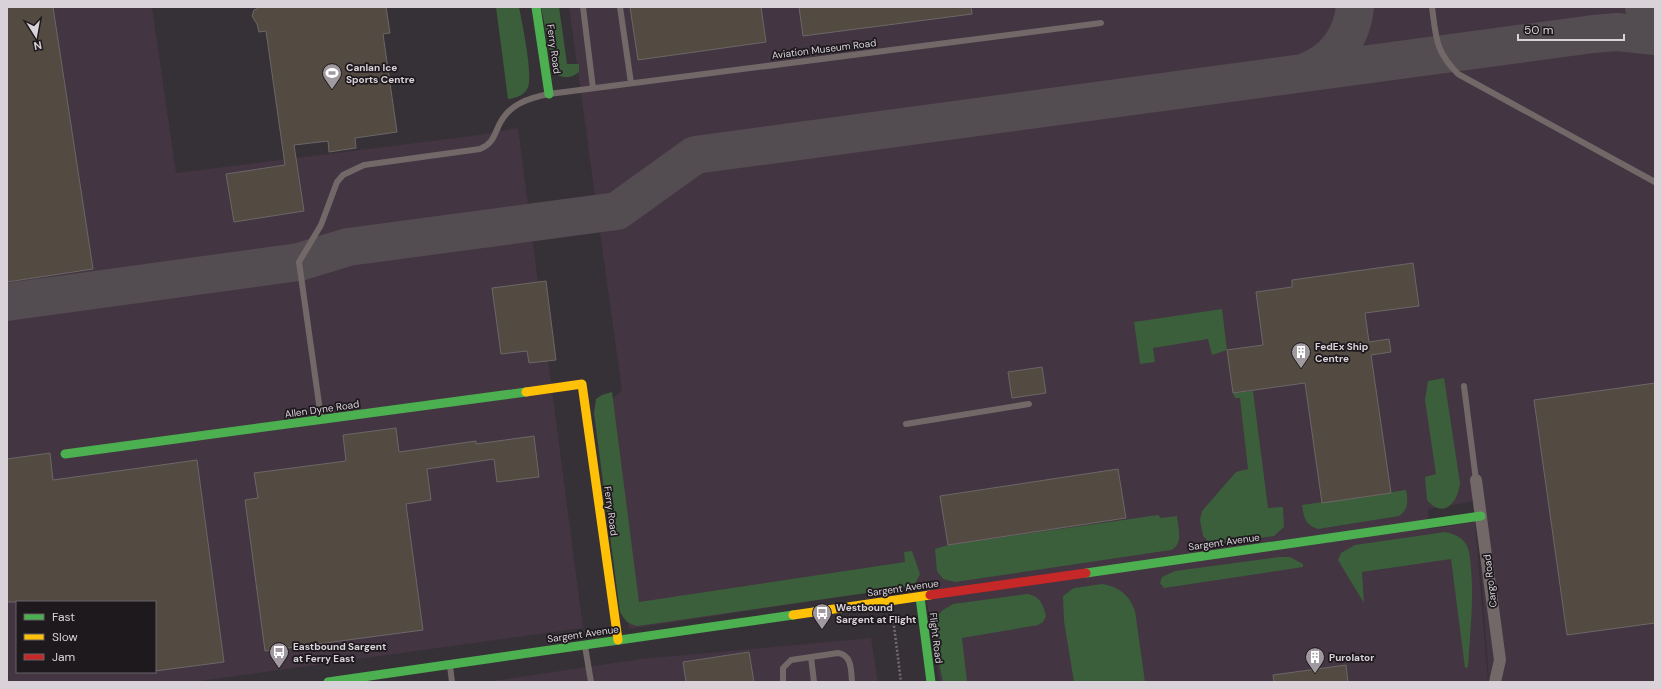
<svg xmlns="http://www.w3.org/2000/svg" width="1662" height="689" viewBox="0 0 1662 689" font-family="'DM Sans',sans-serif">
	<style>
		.built { fill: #433542; fill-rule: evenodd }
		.green { fill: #3b5f3b }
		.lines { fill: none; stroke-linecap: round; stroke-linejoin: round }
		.taxiway { stroke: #534c50; stroke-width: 38 }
		.building { fill: #534b42; stroke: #6b6767 }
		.path { stroke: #766d6c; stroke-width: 2.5; stroke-dasharray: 2 2; stroke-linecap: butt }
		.lane { stroke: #736868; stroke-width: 6 }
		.street { stroke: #736868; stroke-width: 12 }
		.fast { stroke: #4caf50; stroke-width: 9 }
		.slow { stroke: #ffc107; stroke-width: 9 }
		.jam { stroke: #c62828; stroke-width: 9 }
		.labels { text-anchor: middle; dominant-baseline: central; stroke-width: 3.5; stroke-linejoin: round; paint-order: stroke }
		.street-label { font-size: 10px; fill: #d9d3d9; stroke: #1d191d }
		.poi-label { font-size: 10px; font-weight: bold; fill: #d9d3d9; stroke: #1d191d; text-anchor: start }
	</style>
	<rect width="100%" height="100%" fill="#363136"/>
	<path class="built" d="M7,7H152L176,173L479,135L518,128L583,628L192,682H7ZM17,602H155V672H17Z
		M569,7H1655V682H1489L1476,501L1428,509L1429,529L1475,522L1488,682H940L924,584L629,629L596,429L598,409L622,391Z
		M871,638L878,682H486L641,659Z"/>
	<path class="green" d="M496,7H519C522,23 533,74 528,87C525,95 517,98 508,99Z
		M541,7H559L567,64H579V72C571,79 564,78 555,74Z
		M1222,309L1227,350L1212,355L1208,339L1153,348L1155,362L1140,364L1134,322Z
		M1444,378L1460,483C1458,502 1444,520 1427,500L1425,477L1436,474L1425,400L1428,381Z
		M1253,391L1268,508L1283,507L1284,527L1274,536L1217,544L1210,543L1203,536L1200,520L1202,511L1236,472L1248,469L1240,398H1235L1233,393Z
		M612,392L639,602L905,562L904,552L912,551L920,574L915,584L908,587L638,626C628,624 625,621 620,612L594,413L596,399L602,395Z
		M1406,490C1408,501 1409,509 1399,516L1318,529C1305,525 1304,517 1302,505Z
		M1158,515L1161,518L1177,516C1178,527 1184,544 1171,550L955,582L943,579L937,571L935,549L948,545Z
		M1445,532C1454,534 1463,537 1467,546C1470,552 1470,561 1471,568C1474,601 1470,633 1468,667L1465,668L1451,559L1362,572L1364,603L1338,560L1341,553L1355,545Z
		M1279,557H1290L1303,564V567L1164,588L1160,583L1162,577L1175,571Z
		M1102,584C1119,587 1129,594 1135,611L1145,682H1074L1064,621L1063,596L1074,588Z
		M1027,594C1040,596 1043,604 1046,616L1043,622L1038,625L962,638L967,682H943C940,666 931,630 938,616C941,610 947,608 953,604Z"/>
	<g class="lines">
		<path class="taxiway" d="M1644,7L1655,15
			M1305,72C1334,62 1352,37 1355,7
			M7,302L299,262L348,247L617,211L695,155L1593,34L1617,32L1655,36"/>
	</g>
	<path class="building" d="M7,7H53L93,269L7,282Z
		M258,7H386L390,33L383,34L397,132L355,138L356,148L329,152L328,141L294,145L304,211L234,222L226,174L285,165L266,31L259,32L257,24L252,16L254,10L257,9Z
		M630,7H761L766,42L638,60Z
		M799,7H971L972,14L803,36Z
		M1413,263L1419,306L1365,313L1369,342L1389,339L1391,352L1371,355L1391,493L1322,503L1305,383L1233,393L1227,350L1263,345L1256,292L1292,287V280Z
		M546,281L556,360L529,363L527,351L501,354L492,288Z
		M1042,367L1046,393L1012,398L1008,372Z
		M1655,383V623L1567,635L1534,400Z
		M396,428L399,452L476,441V444L534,436L539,477L497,482L494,459L427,469L431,500L406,504L423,630L265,651L245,500L258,498L254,473L346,461L343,435Z
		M50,453L53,480L197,460L224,662L155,671V602H7V459Z
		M1118,469L1126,518L948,545L940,496Z
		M749,652L754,682H686L683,662Z
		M1346,665L1348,682H1274L1273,675Z"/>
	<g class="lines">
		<path class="path" d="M893,618L901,682"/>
		<path class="lane" d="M583,7L593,88
			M620,7L631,83
			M1432,7C1436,37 1435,51 1458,74L1655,182
			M1464,386L1476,480
			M321,418L299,262L321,225L337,182L343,175L364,165L480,149C493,144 494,135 500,123C510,104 529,98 549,94L1101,23
			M906,424L1029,404
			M585,646L591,682
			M811,657L814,682
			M450,666L452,682
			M783,682V668L791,660L838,653C852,655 851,670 852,682"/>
		<path class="street" d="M1476,480L1500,660L1495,682"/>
		<path class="fast" d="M536,7L549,94
			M65,454L526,392
			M1086,573L1481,516
			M920,597L931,682
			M328,682L793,615"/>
		<path class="slow" d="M526,392L582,384L618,640
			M793,615L930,595"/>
		<path class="jam" d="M930,595L1086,573"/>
	</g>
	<defs>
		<g id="stadium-pin" transform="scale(1)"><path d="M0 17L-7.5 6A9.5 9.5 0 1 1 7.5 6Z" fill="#a09aa0" stroke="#1d191d"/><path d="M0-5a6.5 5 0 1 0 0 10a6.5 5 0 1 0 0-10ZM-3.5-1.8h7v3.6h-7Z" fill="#fff"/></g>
		<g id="building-pin" transform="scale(1)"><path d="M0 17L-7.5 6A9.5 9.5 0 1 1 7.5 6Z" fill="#a09aa0" stroke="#1d191d"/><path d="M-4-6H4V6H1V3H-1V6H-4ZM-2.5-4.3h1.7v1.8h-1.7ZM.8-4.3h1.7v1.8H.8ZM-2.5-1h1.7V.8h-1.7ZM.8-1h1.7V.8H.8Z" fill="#fff"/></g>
		<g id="bus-pin" transform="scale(1)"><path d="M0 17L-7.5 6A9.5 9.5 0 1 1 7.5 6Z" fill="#a09aa0" stroke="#1d191d"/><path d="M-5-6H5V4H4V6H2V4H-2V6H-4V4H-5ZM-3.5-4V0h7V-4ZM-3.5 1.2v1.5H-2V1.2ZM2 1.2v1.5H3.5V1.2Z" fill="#fff"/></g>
	</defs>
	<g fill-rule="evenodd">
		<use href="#stadium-pin" x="332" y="73"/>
		<use href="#building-pin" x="1301" y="352"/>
		<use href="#bus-pin" x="822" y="613"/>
		<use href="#bus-pin" x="279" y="652"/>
		<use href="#building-pin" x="1315" y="657"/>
	</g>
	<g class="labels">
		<g class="street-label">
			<text transform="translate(554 49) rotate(82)">Ferry Road</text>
			<text transform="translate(824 49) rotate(-7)">Aviation Museum Road</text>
			<text transform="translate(322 409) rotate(-8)">Allen Dyne Road</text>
			<text transform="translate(611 511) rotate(82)">Ferry Road</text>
			<text transform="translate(1224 542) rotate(-8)">Sargent Avenue</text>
			<text transform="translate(1490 581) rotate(-97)">Cargo Road</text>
			<text transform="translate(903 588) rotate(-8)">Sargent Avenue</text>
			<text transform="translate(583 634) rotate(-8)">Sargent Avenue</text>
			<text transform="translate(936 638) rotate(83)">Flight Road</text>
		</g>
		<g class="poi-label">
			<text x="346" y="67">Canlan Ice<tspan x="346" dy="12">Sports Centre</tspan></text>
			<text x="1315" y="346">FedEx Ship<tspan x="1315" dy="12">Centre</tspan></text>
			<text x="836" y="607">Westbound<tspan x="836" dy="12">Sargent at Flight</tspan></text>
			<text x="293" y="646">Eastbound Sargent<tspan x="293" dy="12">at Ferry East</tspan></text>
			<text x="1329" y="657">Purolator</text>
		</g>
	</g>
	<rect width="1662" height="689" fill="none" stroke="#d9d3d9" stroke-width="16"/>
	<rect x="16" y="601" width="140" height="72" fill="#1d191d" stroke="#686368"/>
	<rect x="24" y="614" width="20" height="6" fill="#4caf50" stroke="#686368"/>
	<text x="52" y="621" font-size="12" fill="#d9d3d9">Fast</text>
	<rect x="24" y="634" width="20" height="6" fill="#ffc107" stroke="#686368"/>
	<text x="52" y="641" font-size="12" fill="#d9d3d9">Slow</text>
	<rect x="24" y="654" width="20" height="6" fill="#c62828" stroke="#686368"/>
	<text x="52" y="661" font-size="12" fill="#d9d3d9">Jam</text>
	<g transform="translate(36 36) rotate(169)" stroke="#1d191d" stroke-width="3" paint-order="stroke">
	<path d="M0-3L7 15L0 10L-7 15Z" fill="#d9d3d9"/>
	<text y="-6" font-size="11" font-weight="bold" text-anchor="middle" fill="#d9d3d9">N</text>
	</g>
	<path d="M1518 34v6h106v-6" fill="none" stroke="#d9d3d9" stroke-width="2"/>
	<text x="1524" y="34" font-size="12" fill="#d9d3d9" stroke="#1d191d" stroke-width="3" paint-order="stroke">50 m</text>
</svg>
